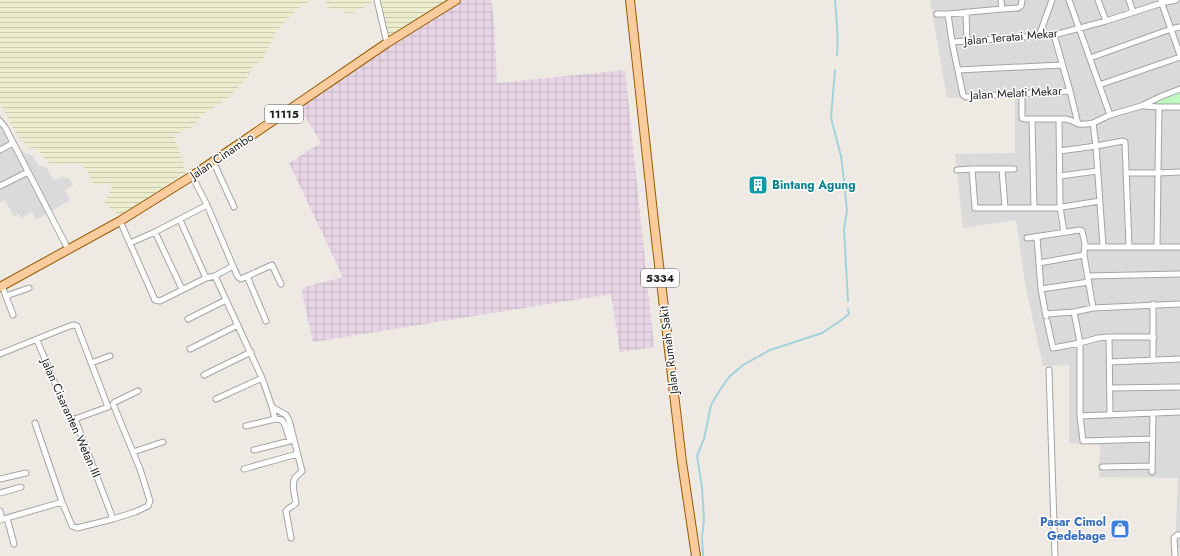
<svg xmlns="http://www.w3.org/2000/svg" width="1180" height="556" viewBox="0 0 1180 556" font-family="Jost,sans-serif">
<style>
.residential{fill:#dbdada}
.industrial{fill:url(#industrial-grid)}
.farmland{fill:url(#farmland-rules)}
.park{fill:#c0f8c2}
.lines{fill:none;stroke-linecap:round;stroke-linejoin:round}
.stream{stroke:#a4d2db;stroke-width:2}
.minor-casing{stroke:#a4a4a4;stroke-width:7}
.primary-casing{stroke:#945b03;stroke-width:10}
.minor{stroke:#fff;stroke-width:5}
.primary{stroke:#facc9d;stroke-width:8}
.labels{text-anchor:middle;stroke-width:3;stroke-linejoin:round;paint-order:stroke}
.shield{fill:#fff;stroke:#616161;stroke-width:1}
.shield-label{font-size:11px;font-weight:bold;fill:#1d1d1d}
.street-label{font-size:12px;fill:#1d1d1d;stroke:#fff}
.culture-label{font-size:12px;font-weight:bold;fill:#0d838f;stroke:#fff;text-anchor:start}
.shop-label{font-size:12px;font-weight:bold;fill:#366cbe;stroke:#fff;text-anchor:end}
</style>
<defs>
<pattern id="industrial-grid" width="8" height="8" patternUnits="userSpaceOnUse"><rect width="8" height="8" fill="#e7d5e5"/><path d="M0 4h8M4 0v8" fill="none" stroke="#c6b6c4"/></pattern>
<pattern id="farmland-rules" width="6" height="5" patternUnits="userSpaceOnUse"><rect width="6" height="5" fill="#ecedcf"/><path d="M0 2.5h6" fill="none" stroke="#cacbb1"/></pattern>
</defs>
<rect width="100%" height="100%" fill="#eeeae3"/>
<path class="residential" d="M930,0H1180V548H1175L1178,478L1099,477L1100,445L1069,443V365L1043,366L1025,283L1016,220L963,228L955,154L1015,153V96L947,98Z
M0,114L21,151L33,156L39,166L46,167L54,180L64,176L65,178H69L73,185L65,190L70,200L36,220L32,212L21,218L19,214L14,217L5,200L0,202Z"/>
<path class="industrial" d="M459,0H491L494,22L497,83L625,70L654,347L620,352L611,294L313,342L301,288L343,277L289,163L321,143L300,108Z"/>
<path class="farmland" d="M0,0H312L297,9L276,32L262,61L254,64L246,79L229,97L215,107L206,112L198,119L194,126L174,135L186,172L120,216L104,202L112,188L108,182L104,185L93,184L88,172L79,163L51,165L38,150L28,147L17,135L0,103Z
M325,0H370L371,4L346,16L343,8L331,11Z
M377,0H449L386,39Z"/>
<path class="park" d="M1180,86V109H1140L1142,101Z"/>
<g class="lines">
<path class="stream" d="M835,0C836,18 839,36 837,55
M835,70L831,118L841,156L844,180L847,211L844,229L848,301
M703,556L702,537L704,520L702,487L697,456L704,439L711,405L720,390L729,377L743,365L770,350L822,333L840,321L849,314L848,309"/>
<defs>
<path id="minor" d="M377,0L387,43
M1001,0L1002,9L948,14L952,42L963,95L966,97L1070,91
M1069,0L1110,115
M1098,0L1106,21
M1129,0L1133,12
M1161,1L1180,55
M1002,9L1018,8L1021,6L1022,0
M966,12L967,41
M937,14H948
M1054,35L1070,91L1078,124
M1039,36L1052,0
M952,42L1054,35L1106,21L1162,3L1176,0
M1090,58L1171,29L1180,27
M958,70L1062,65
M1099,85L1180,57
M1022,93V118L1024,119H1066C1071,120 1074,122 1079,124C1083,125 1088,124 1093,123
M1144,106L1159,107L1158,173L1180,172
M1159,107H1180
M1032,119L1034,208
M1059,119L1060,207L1064,232
M0,121L5,127L68,249
M0,150L13,143
M1060,151L1096,146L1123,141L1125,142L1129,247
M213,161L234,207
M1002,169L1005,208
M1014,169H972L975,208H1056L1100,201
M957,170L972,169
M1126,173H1158L1157,247
M1060,176L1097,171
M0,186L28,172
M180,220L206,278
M120,221L155,300L160,301L206,278L215,276L233,266L207,205L192,176
M155,232L182,289
M1037,237L1041,289L1046,316
M1027,238L1080,230L1082,231L1085,244L1084,255L1093,308
M130,243L155,232L207,205
M1085,247H1180
M1103,247L1096,146L1093,123L1110,115L1141,106L1162,96L1180,89
M1039,263L1084,255
M233,266L238,277L241,279L272,265L281,284
M215,276L262,378L272,407L286,415L289,420L302,471C300,474 297,475 295,478C291,484 295,496 296,503C293,507 288,507 286,511L291,538
M247,276L266,321
M1088,276L1180,274
M2,286L13,315
M1041,289L1089,282
M6,296L29,288
M1074,312L1080,343V416L1083,441L1153,439
M1046,314L1074,312L1093,308L1180,304
M188,319L226,300
M1047,321L1053,348L1080,343L1098,338L1109,337H1154
M1109,337L1110,415
M37,340L69,417L75,419L113,519
M190,349L238,325
M0,354L62,329L73,325L77,326L108,407L75,419
M1153,360V304
M1109,362L1180,359
M91,363L110,356
M1049,370L1055,556
M204,375L251,352
M1110,388L1180,387
M216,399L262,378
M1080,416L1180,412
M35,423L62,502L72,526L77,528L113,519L135,512L148,506L150,501L140,469L113,404L115,402L138,391
M246,426L275,419L272,407
M254,450L290,441L285,425L282,420L275,419
M133,452L163,442
M1102,467L1152,466
M244,469L297,454
M1152,472L1153,413
M0,479L26,473
M0,493L21,487
M0,511L2,519
M7,518L14,544
M0,520L62,502
M1175,556L1174,538L1177,535H1180"/>
<path id="primary" d="M630,0L654,222L682,462L696,556
M0,287L120,221L192,176L387,43L456,0"/>
</defs>
<use href="#minor" class="minor-casing"/>
<use href="#primary" class="primary-casing"/>
<use href="#minor" class="minor"/>
<use href="#primary" class="primary"/>
</g>
<defs>
<symbol id="building-square" viewBox="-11 -11 22 22"><rect x="-9" y="-9" width="18" height="18" rx="4" fill="#0f9aa8" stroke="#fff"/><path d="M-4-6H4V6H1V3H-1V6H-4ZM-2.5-4.3h1.7v1.8h-1.7ZM.8-4.3h1.7v1.8H.8ZM-2.5-1h1.7V.8h-1.7ZM.8-1h1.7V.8H.8Z" fill="#fff"/></symbol>
<symbol id="shop-square" viewBox="-11 -11 22 22"><rect x="-9" y="-9" width="18" height="18" rx="4" fill="#3f7fe0" stroke="#fff"/><path d="M-5-2.5h2.3a2.7 3.5 0 0 1 5.4 0H5L5.5 6h-11ZM-1.5-2.5h3a1.5 2.3 0 0 0-3 0Z" fill="#fff"/></symbol>
</defs>
<g fill-rule="evenodd">
<use href="#building-square" x="747" y="174" width="22" height="22"/>
<use href="#shop-square" x="1109" y="518" width="22" height="22"/>
</g>
<g class="labels">
<g class="shield">
<rect x="265" y="105" width="38" height="18" rx="3"/>
<rect x="641" y="269" width="38" height="18" rx="3"/>
</g>
<g class="shield-label">
<text x="284" y="118">11115</text>
<text x="660" y="282">5334</text>
</g>
<g class="street-label">
<text transform="translate(1011 37) rotate(-5)" y="4">Jalan Teratai Mekar</text>
<text transform="translate(1016 93) rotate(-3)" y="4">Jalan Melati Mekar</text>
<text transform="translate(222 156) rotate(-34)" y="4">Jalan Cinambo</text>
<text transform="translate(669 350) rotate(-97)" y="4">Jalan Rumah Sakit</text>
<text transform="translate(71 418) rotate(66)" y="4">Jalan Cisaranten Wetan III</text>
</g>
<g class="culture-label">
<text x="772" y="189">Bintang Agung</text>
</g>
<g class="shop-label">
<text x="1106" y="526">Pasar Cimol<tspan x="1106" dy="14">Gedebage</tspan></text>
</g>
</g>
</svg>
